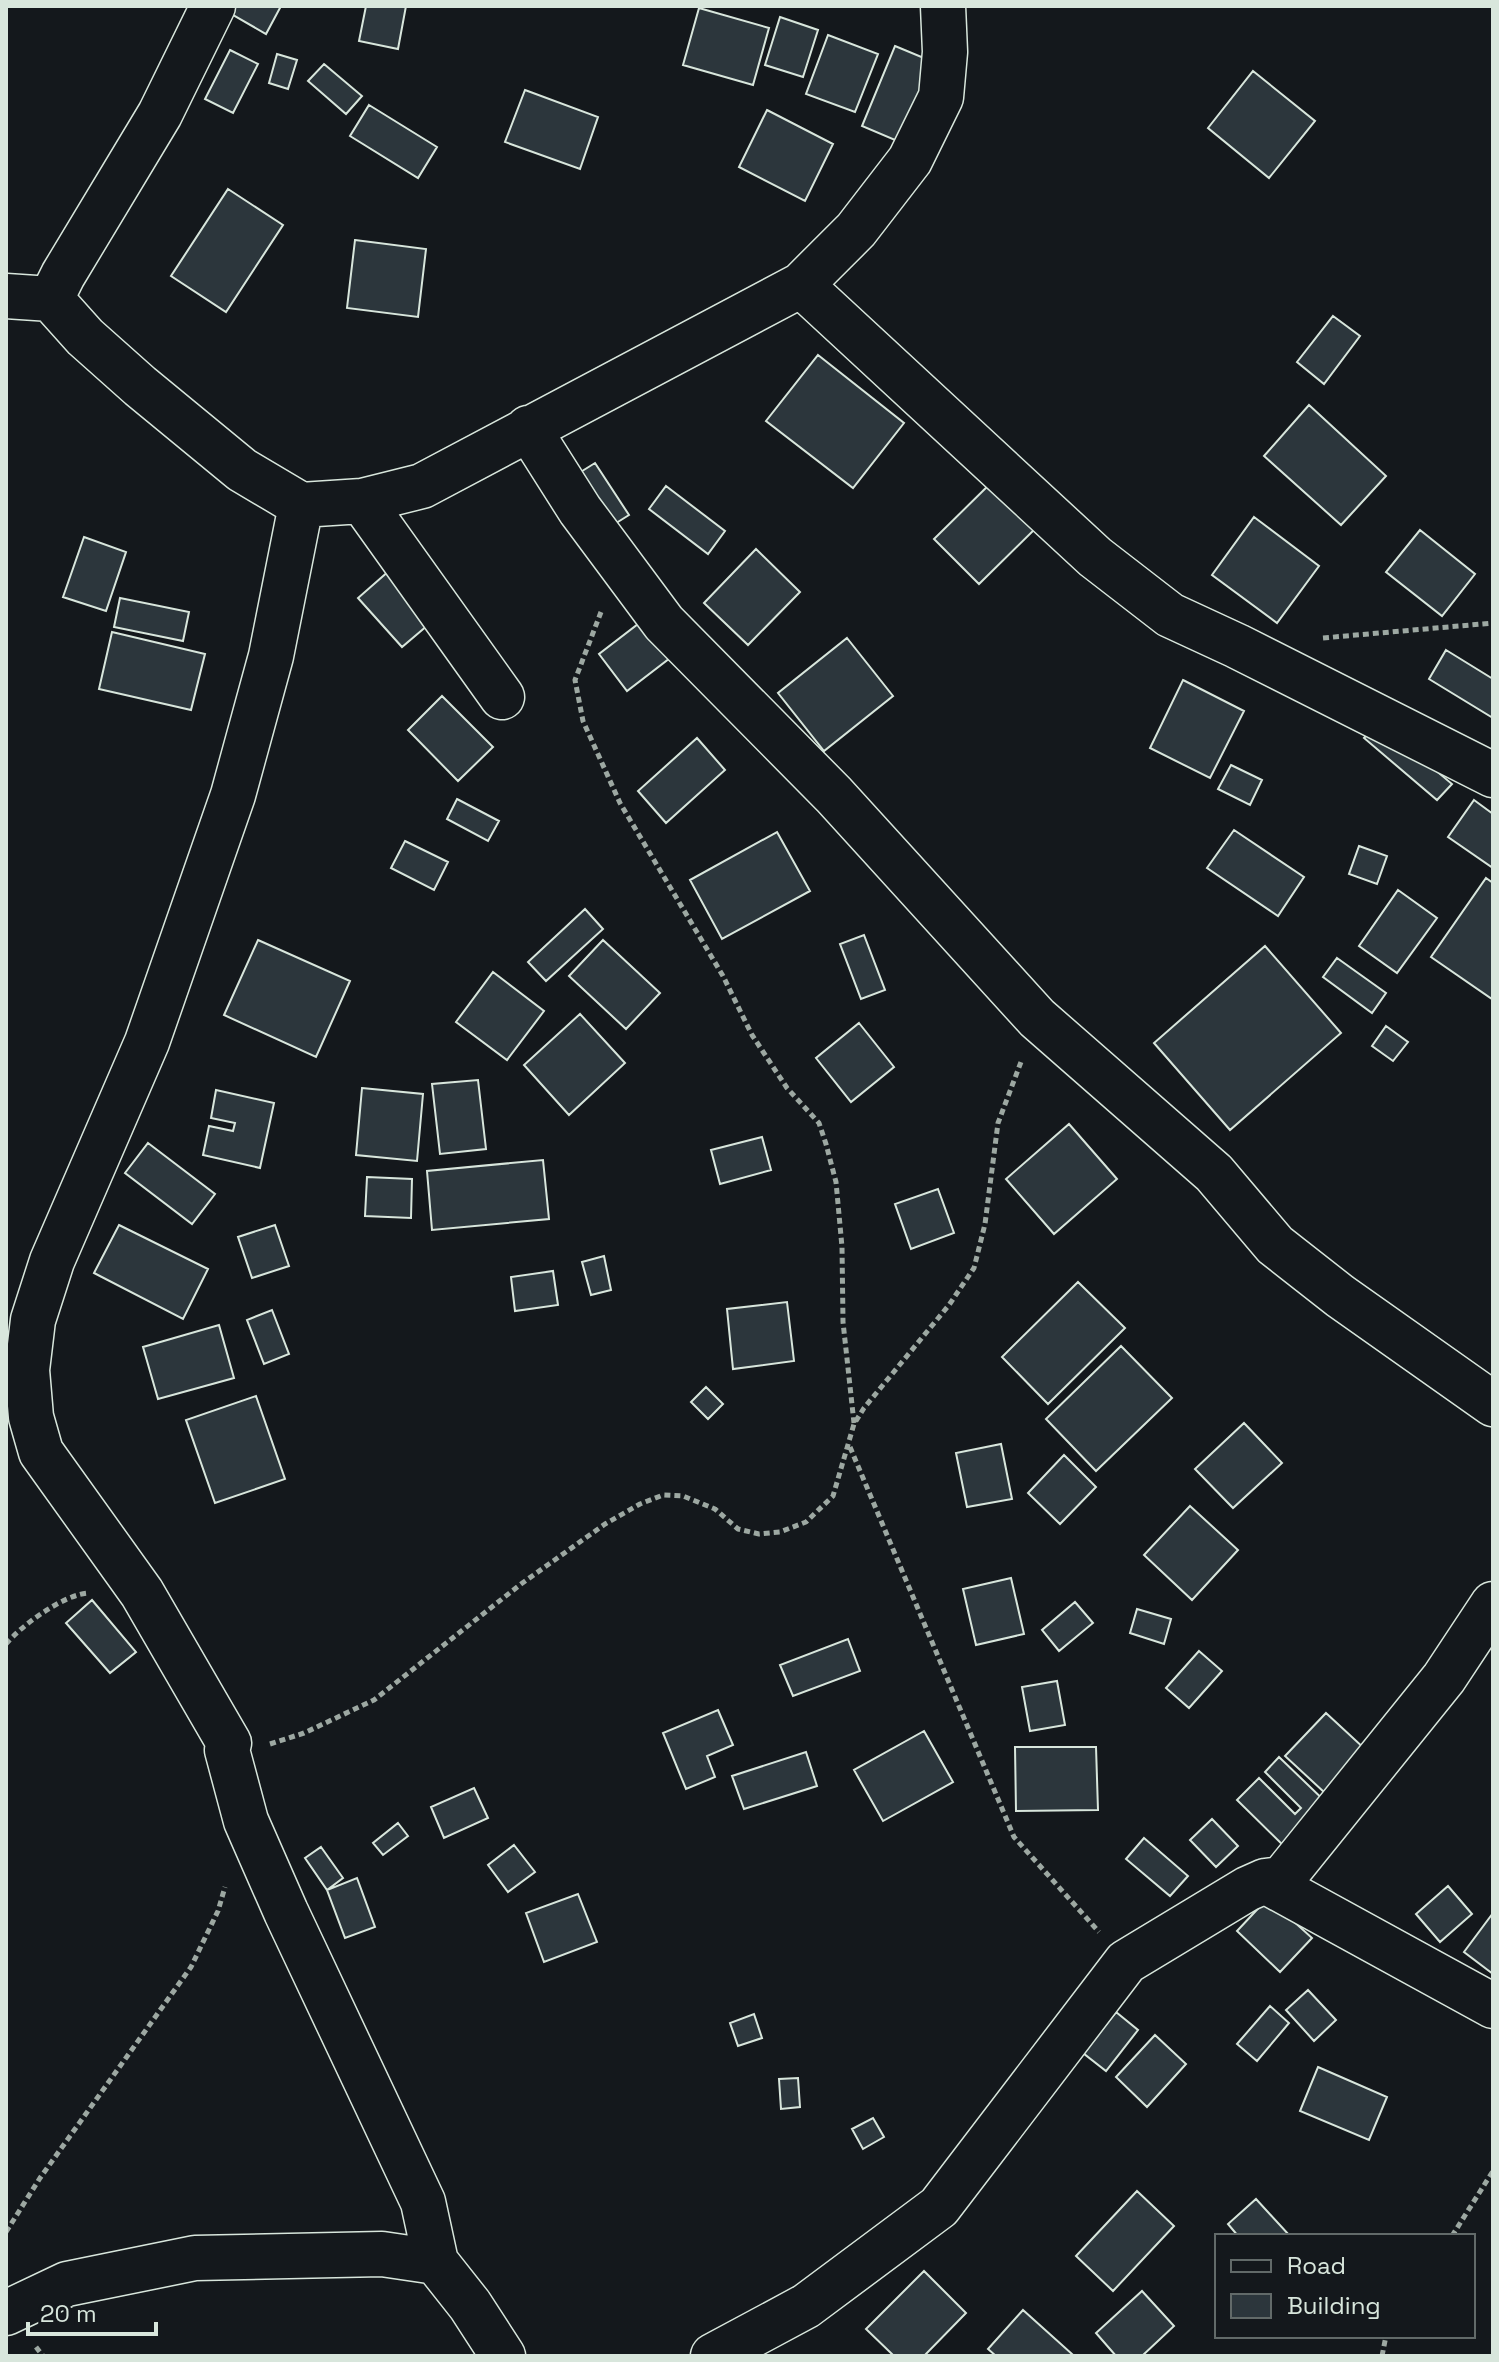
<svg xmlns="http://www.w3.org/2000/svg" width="1499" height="2362" viewBox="0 0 1499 2362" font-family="'Space Grotesk',sans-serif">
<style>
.building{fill:#2c363c;stroke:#d8e6dc;stroke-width:2}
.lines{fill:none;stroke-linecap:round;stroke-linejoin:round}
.minor-casing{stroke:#d8e6dc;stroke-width:47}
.path{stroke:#9da8a2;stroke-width:5;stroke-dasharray:6 4;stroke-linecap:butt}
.minor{stroke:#14181c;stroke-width:44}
</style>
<rect width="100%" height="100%" fill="#14181c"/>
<path class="building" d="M223,6H281L266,34L221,8Z
M366,6H406L398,49L359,41Z
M699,8L769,28L753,85L683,65Z
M780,17L818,30L803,77L765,65Z
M828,35L878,54L855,112L806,94Z
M895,46L936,63L902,143L862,126Z
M230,50L258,64L233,113L205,99Z
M277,54L297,60L288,89L269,83Z
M324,64L362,96L346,114L308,81Z
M1253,71L1315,121L1269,178L1208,128Z
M525,90L598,117L580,169L505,142Z
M369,105L437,147L418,178L350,136Z
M767,110L833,144L805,201L739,167Z
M228,189L283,225L226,312L171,276Z
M355,240L426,249L418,317L347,308Z
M1333,316L1360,336L1324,384L1297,362Z
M818,355L904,423L853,488L766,421Z
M1309,405L1386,476L1341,525L1264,456Z
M595,463L629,515L605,530L571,478Z
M995,479L1040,524L979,584L934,539Z
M666,486L725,531L708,554L649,509Z
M1254,517L1319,566L1277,623L1212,575Z
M1420,530L1475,574L1442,616L1386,572Z
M84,537L126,552L106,611L63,597Z
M756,549L800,592L748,645L704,603Z
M398,563L441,614L402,647L358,598Z
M120,598L189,612L183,641L114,627Z
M642,621L670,658L627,691L599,654Z
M112,632L205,654L191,710L99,689Z
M847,638L893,696L824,751L778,693Z
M1446,650L1493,679V718L1429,679Z
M1183,680L1244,711L1210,778L1150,748Z
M442,696L493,747L458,781L408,730Z
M1378,722L1452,784L1437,800L1364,738Z
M697,738L725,770L666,823L638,791Z
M1231,765L1262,780L1250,805L1218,789Z
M457,799L499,821L488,841L447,819Z
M1474,800L1493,814V868L1448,837Z
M1234,830L1304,877L1278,916L1207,868Z
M777,832L810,891L722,939L690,880Z
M405,841L448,862L434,890L391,868Z
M1359,846L1387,856L1377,884L1349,874Z
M1486,878L1493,883L1492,999L1431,957Z
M1398,890L1437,918L1397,973L1359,946Z
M585,909L603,929L546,981L528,962Z
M864,935L885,990L861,999L840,944Z
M258,940L350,981L316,1057L224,1015Z
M603,940L660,993L626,1029L569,976Z
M1265,946L1341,1033L1230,1130L1154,1043Z
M1337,958L1386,993L1372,1013L1323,977Z
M493,972L544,1011L507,1060L456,1022Z
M580,1014L625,1063L569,1115L524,1065Z
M859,1023L894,1067L851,1102L816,1058Z
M1386,1026L1408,1042L1393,1061L1372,1046Z
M478,1080L486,1149L440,1154L432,1084Z
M362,1088L423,1094L417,1161L356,1155Z
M216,1090L274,1103L260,1168L203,1155L209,1126L233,1131L235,1123L211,1118Z
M1069,1124L1117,1179L1054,1234L1006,1179Z
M762,1137L771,1170L720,1184L711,1150Z
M148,1143L215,1194L192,1224L125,1173Z
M543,1160L549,1219L432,1230L427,1171Z
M367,1177L412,1179L411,1218L365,1216Z
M938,1189L954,1233L911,1249L895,1204Z
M119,1225L208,1269L183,1319L94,1273Z
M275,1225L289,1266L252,1278L238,1237Z
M604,1256L611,1290L591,1295L582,1262Z
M553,1271L558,1305L515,1311L511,1277Z
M1078,1282L1125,1328L1048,1404L1002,1357Z
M787,1302L794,1361L733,1369L727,1309Z
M272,1310L289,1354L264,1364L247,1320Z
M219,1325L234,1378L158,1399L143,1347Z
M1121,1346L1172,1398L1096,1471L1046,1419Z
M706,1387L723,1404L708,1419L691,1402Z
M256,1396L285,1479L215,1503L186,1420Z
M1244,1423L1282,1463L1233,1508L1195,1469Z
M1001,1444L1012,1499L967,1507L956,1453Z
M1064,1455L1096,1487L1060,1524L1028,1493Z
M1190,1506L1238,1550L1192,1600L1144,1555Z
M1011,1578L1024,1634L976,1645L963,1589Z
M92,1600L136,1652L110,1673L66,1623Z
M1075,1602L1093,1623L1059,1651L1042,1630Z
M1137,1609L1171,1619L1164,1644L1130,1633Z
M848,1639L860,1671L793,1696L780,1665Z
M1199,1651L1222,1671L1189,1708L1166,1688Z
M1057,1681L1065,1725L1030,1731L1022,1687Z
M718,1710L733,1745L707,1756L715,1777L686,1789L663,1733Z
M1326,1713L1379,1762L1338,1805L1285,1756Z
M924,1731L953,1782L883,1821L854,1770Z
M1015,1747H1096L1098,1810L1016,1811Z
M806,1752L817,1786L744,1809L732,1776Z
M1279,1757L1333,1809L1290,1852L1237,1800L1259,1778L1295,1814L1301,1808L1265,1772Z
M474,1788L488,1818L444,1838L431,1807Z
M1212,1819L1238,1846L1216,1867L1190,1840Z
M398,1823L408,1836L383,1855L373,1843Z
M1144,1838L1188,1876L1170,1896L1126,1859Z
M514,1845L535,1872L508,1892L488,1865Z
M321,1847L343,1878L327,1890L305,1858Z
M357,1878L375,1927L345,1938L327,1890Z
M1448,1886L1472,1914L1440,1942L1416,1914Z
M578,1894L597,1942L544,1962L526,1913Z
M1268,1898L1312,1938L1280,1972L1237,1931Z
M1493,1913V1974L1464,1952Z
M1308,1990L1336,2020L1314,2041L1286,2010Z
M1270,2006L1289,2023L1257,2061L1237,2044Z
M1116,2012L1138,2030L1106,2071L1083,2053Z
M754,2014L762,2038L738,2046L730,2023Z
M1155,2035L1186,2064L1147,2107L1116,2077Z
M1318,2067L1387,2097L1369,2140L1300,2111Z
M798,2078L800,2107L781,2109L779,2079Z
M873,2118L884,2137L863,2149L852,2129Z
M1137,2191L1174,2226L1113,2291L1076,2256Z
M1256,2199L1290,2236H1238L1228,2224Z
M924,2271L966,2313L924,2356H894L866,2329Z
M1142,2291L1174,2326L1142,2356H1116L1096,2333Z
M1023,2310L1072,2354L1070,2356H996L988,2349Z"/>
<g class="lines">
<defs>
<path id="minor" d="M801,285L1095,557L1170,615L1237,646L1493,775
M6,296L51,299L85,337L140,386L242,470L301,505L362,501L422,486L801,285L856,230L910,160L941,97L945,52L943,6
M51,299L63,275L160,114L213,6
M528,428L580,510L664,623L834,795L1037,1018L1214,1173L1275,1245L1340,1296L1493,1404
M362,501L502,697
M301,505L271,656L233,795L147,1042L52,1261L33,1320L27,1370L31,1417L41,1452L142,1593L229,1743L227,1750L246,1821L286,1912L423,2202L436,2262L470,2305L503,2356
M1265,1881L1493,2006
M6,2313L67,2284L195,2258L382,2254L436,2262
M713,2356L806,2306L939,2207L1126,1962L1247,1889L1265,1881L1282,1879L1444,1678L1493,1604"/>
</defs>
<use href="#minor" class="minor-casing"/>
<path class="path" d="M601,612L575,680L583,721L620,803L723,976L752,1035L787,1088L819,1123L826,1144L836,1182L842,1247L843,1322L854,1423
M1323,638L1493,623
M850,1447L1014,1837L1099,1932
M6,1644C22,1625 64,1594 89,1593
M270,1744L304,1733L374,1700L521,1584L605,1524L640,1504L663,1495L683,1496L715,1509L738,1529L759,1534L780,1532L806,1522L833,1496L854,1424L864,1408L949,1305L974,1268L985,1224L998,1123L1021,1062
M6,2232L40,2178L191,1967L218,1911L225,1887
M1452,2236L1493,2171
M36,2347L43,2356
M1382,2356L1386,2336"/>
<use href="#minor" class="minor"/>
</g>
<rect width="1499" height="2362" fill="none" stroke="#d8e6dc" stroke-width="16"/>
<rect x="1215" y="2234" width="260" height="104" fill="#14181c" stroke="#626a69" stroke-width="2"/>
<rect x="1231" y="2260" width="40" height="12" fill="#14181c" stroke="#626a69" stroke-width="2"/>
<text x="1287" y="2274" font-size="24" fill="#d8e6dc">Road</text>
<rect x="1231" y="2294" width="40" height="24" fill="#2c363c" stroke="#626a69" stroke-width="2"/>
<text x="1287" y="2314" font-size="24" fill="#d8e6dc">Building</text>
<path d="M28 2322v12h128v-12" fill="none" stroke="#d8e6dc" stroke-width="4"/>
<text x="40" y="2322" font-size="24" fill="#d8e6dc" stroke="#14181c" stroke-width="6" paint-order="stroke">20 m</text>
</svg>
